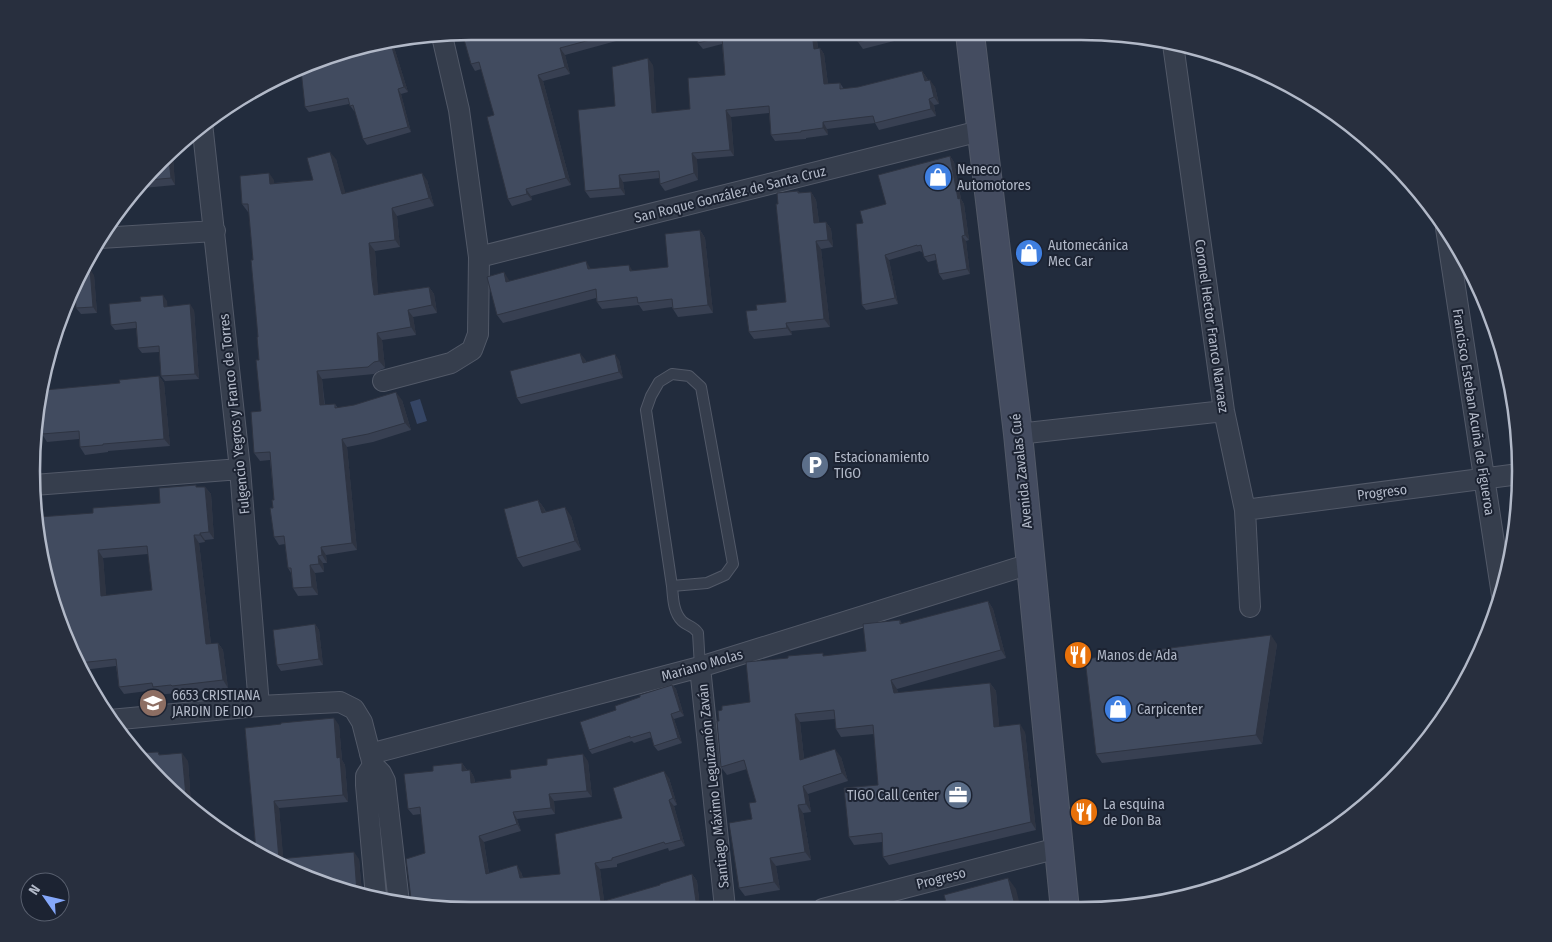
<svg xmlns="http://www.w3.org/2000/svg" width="1552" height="942" viewBox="0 0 1552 942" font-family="'Fira Sans Condensed',sans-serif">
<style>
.water{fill:#354564}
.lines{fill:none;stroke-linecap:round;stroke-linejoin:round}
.service-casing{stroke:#525968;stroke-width:12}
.minor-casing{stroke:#525968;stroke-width:22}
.secondary-casing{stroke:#525968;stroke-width:30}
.service{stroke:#363e4d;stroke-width:10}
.minor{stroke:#363e4d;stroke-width:20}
.secondary{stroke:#444c60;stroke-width:28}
.wall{fill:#384052;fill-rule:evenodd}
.shaded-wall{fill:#2e3442}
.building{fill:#414b5f;stroke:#2e3442;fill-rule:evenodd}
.labels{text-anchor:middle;stroke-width:4;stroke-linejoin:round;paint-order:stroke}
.poi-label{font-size:14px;fill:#b2b9c8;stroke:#1c2332;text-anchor:start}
.street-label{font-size:14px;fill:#b2b9c8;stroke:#1c2332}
.rim{fill:none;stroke:#b2b9c8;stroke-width:2.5}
</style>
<rect width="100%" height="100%" fill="#222c3d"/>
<path class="water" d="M420,399L427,421L417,424L410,402Z"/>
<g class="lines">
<defs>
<path id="service" d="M672,586L707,583L725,575L733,564L701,387L689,376L672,374L659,382L651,396L646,410L672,586C673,597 673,612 682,621C687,626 694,626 698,633L700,667"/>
<path id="minor" d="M1173,44L1224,411L1245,510L1250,607
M202,123L240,469L259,706
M1446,228L1502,595
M100,238L215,231
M479,257L980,131
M383,381L451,363L472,350L478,334L479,257L459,110L442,36
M1018,434L1224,411
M34,485L240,469
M1245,510L1519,474
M700,667L725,908
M110,720L259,706L340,702L354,709L362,722L373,765L381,773L385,781L399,903
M370,754L700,667L1030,564
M373,765L366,776V785L376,897
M823,909L1058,848"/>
<path id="secondary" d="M970,34L1018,434L1065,910"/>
</defs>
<use href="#service" class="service-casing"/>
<use href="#minor" class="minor-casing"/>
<use href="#secondary" class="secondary-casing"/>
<use href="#service" class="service"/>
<use href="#minor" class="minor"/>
<use href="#secondary" class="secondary"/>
</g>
<path class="wall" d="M479,31L649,32L565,55L570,74L543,81L571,185L531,196L532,200L512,206L508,199L494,115L481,69L475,71L471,64Z
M660,32H683L664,37Z
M695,32L816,33L818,48H820L824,54L828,84L840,83L844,89L858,87L922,71L927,78L928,81L935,87L939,104L934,105L936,116L879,130L875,123L827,129L828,135L806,138V139L775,141L771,135L769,113L731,117L734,156L697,159L698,180L665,191L660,184V178L623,182L625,195L590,198L585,191L615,106L653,65L656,113L690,109L725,75L722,44L703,49L698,43Z
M856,33L910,34L901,36L902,39L863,49L858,42Z
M393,44L408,92L401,94L411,132L367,145L363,139L355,111H354L349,104L309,112L305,107Z
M172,156L173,157L175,185L143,188L142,187Z
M950,156L954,162L961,199L964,204L969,240L966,241L970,274L943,280L939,274L936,260L928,262L924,257L923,251L921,252L920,251L889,260L898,304L866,310L862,305L863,223L886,204Z
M336,159L345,193L427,180L434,206L397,216L400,247L375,251L378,294L429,287L434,294L437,313L413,317L416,335L382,340L385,368L380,370L374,374L322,379L325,405L335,404L338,408L402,400L411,430L373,442L347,447L357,550L326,555L327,563H323L324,572L315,573L318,595L298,596L293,588L291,573L288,568L285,544L279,545L274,537L273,508L274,500L270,460L260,461L254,453L261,411L258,337L253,260L249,212H248L242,204L274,180V183L313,180Z
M798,191L800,193L811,192L816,200L819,222H826L831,229L833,247L821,249L830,327L791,331L792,335L754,339L749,332L786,302L778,204Z
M700,230L705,238L713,313L678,317L673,309L672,307L643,311L639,305L602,309L597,302L596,298L503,323L497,315L509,280V281L591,269L633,271L668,267Z
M94,275L97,313L81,314L76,308Z
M167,301V306L194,310L199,379L165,381L161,376L159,352L142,353L138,348L136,328L115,330L111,325Z
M585,359L586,362L619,360L623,378L521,404L517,398Z
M159,376L164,383L170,446L108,451V452L85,455L80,447L79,439L47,442L42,434L41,426H39L45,390L120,383Z
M198,487H205L211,494L214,539L205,540V542L199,543L211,644L218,643L223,650L228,688L177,694L176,693L158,695L155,690L124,694L119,687L116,666L83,670L54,612L93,513L160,503ZM148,554L152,590L106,596L103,558Z
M538,500L544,508L546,512L571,516L581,550L523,567L517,558Z
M988,601L993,609L1006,658L897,689L898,693L990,683L996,691L999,727L1025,732L1036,830L889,865L883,857L882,842L854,845L849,837L878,785L874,734L841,737L836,729L835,719L800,722L804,758L841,757L848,781L808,794L811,812L803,813L811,860L776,866L780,890L745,896L739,888L752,819L756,802L747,769L727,775L721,767L719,721L722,710L750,702L825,656L866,651L900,620L902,624Z
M315,624L319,630L323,665L281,671L277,665Z
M1277,644L1262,744L1102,763L1096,754Z
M672,685L676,689L684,716L674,719L682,743L658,751L654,746L652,737L634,743L632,741L592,754L589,750L616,710Z
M339,725L342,760L345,765L348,802L279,808L283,858L359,859L362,893L256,850L245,728Z
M158,752L160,755L188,761L191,804H189L141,753Z
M588,761L592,797L554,801L555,814L517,819L521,831L484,842L489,873L521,872L523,878L560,874L622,818L669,778L677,805L674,806L685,846L669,851L668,848L617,864V867L600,869L604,901L660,885L692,874L697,881L700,908L414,907L425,853L421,814L413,815L408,809L433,771L462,763L467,770H470L474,777L475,782L511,778Z"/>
<path class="shaded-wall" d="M812,33H816L819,56L814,49Z
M391,44H393L408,92L404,87Z
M560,48L565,55L570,74L565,67Z
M820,48L824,54L829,91L824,84Z
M648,58L653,65L657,120L652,113Z
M922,71L927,78L929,88L925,81Z
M538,75L543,81L571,185L566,178Z
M930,80L935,87L939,104L934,97Z
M398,89L401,94L411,132L408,127Z
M929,99L934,105L936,116L931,109Z
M726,110L731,117L734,156L730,150Z
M823,122L827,129L828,135L823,128Z
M330,152L336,159L348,202L342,194Z
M692,153L697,159L698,180L694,173Z
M172,156L173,157L175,185L171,178L169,159Z
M950,156L954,162L961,199L964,204L969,240L965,235Z
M269,173L274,180L275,191L270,184Z
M422,173L427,180L434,206L429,198Z
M619,175L623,182L625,195L620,188Z
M526,189L531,196L532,200L527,194Z
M811,192L816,200L820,230L814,223Z
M392,208L397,216L400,247L395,240Z
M826,222L831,229L833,247L828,240Z
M700,230L705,238L713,313L708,305Z
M962,236L966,241L970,274L967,269Z
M816,241L821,249L830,327L824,319Z
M369,243L375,251L379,303L374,295Z
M885,255L889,260L898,304L895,298Z
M586,261L591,269H588Z
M629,265L634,273L630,271Z
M90,269L94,275L97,313L93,307Z
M504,272L509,280L512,290L506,282Z
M429,287L434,294L437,313L432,305Z
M163,295L167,301L168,312L164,307Z
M190,304L194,310L199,379L195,374Z
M408,310L413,317L416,335L411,327Z
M786,323L791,331L792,335L787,328Z
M377,333L382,340L385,368L379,361Z
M580,353L585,359L587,369L583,363Z
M615,354L619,360L623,378L619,372Z
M317,371L322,379L325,413L320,405Z
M159,376L164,383L170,446L164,439Z
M396,392L402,400L411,430L405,423Z
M342,439L347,447L357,550L352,543Z
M205,487L211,494L214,539L209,532Z
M538,500L544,508L548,522L542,513Z
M565,507L571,516L581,550L575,541Z
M200,533L205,540V542L200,535Z
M194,535L199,543L212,652L206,644Z
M321,547L326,555L327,563L322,555Z
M98,550L103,558L107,604L101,596Z
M318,556L323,563L324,572L319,564Z
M310,565L315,573L318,595L312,587Z
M988,601L993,609L1006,658L1001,650Z
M315,624L319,630L323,665L319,659Z
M1271,635L1277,644L1262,744L1256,735Z
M218,643L223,650L228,688L223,680Z
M891,680L897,689L899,701L894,693Z
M990,683L996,691L1000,735L994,727Z
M672,685L676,689L684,716L680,711Z
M671,714L674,719L682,743L678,738Z
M795,714L800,722L805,768L800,760Z
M334,718L339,725L342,760L345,765L348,802L343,795L337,758Z
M1020,724L1025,732L1036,830L1031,822Z
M835,749L841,757L848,781L842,773Z
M182,753L188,761L191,804L186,796Z
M583,754L588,761L592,797L587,791Z
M462,763L466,769L467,777L462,771Z
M470,770L474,777L476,789L471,783Z
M664,771L669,778L677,805L673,798Z
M803,786L808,794L811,812L806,804Z
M549,794L554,801L555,814L551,808Z
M669,800L674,806L685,846L681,840Z
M274,801L279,808L284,866L279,859Z
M798,805L803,813L811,860L805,852Z
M513,812L517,819L521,831L517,824Z
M479,836L484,842L490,881L486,874Z
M354,852L359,859L362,893L357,892Z
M770,858L776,866L780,890L774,882Z
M595,863L600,869L605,908L601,902Z
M517,865L521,872L525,885L520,878Z
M692,874L697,881L700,908H697Z
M1008,878L1016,889L1021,909H1016Z"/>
<path class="building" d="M479,31L620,32L560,48L565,67L538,75L566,178L526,189L527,194L508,199L487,117L494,115L479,62L471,64L463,36Z
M695,32L812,33L814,49L820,48L824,84L840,83V89L858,87L922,71L925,81L930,80L934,97L929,99L931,109L875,123L873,116L823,122V128L801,131V132L771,135L769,106L726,110L730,150L692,153L694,173L660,184L659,171L619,175L620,188L585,191L578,110L615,106L612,67L648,58L652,113L690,109L688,78L725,75L722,37L698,43Z
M856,33L893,34L858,42Z
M391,44L404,87L398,89L408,127L363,139L353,105L350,106L348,98L305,107L301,70L330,54Z
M330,152L342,194L422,173L429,198L392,208L395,240L369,243L372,280L374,295L429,287L432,305L408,310L411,327L377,333L379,361L374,362L368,367L317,371L320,405L335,404V408L354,405L396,392L405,423L368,434L342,439L352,543L321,547L322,555L318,556L319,564L310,565L312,587L293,588L291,568H288L284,536L274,537L270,508H273L272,500H274L270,452L254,453L251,412L261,411L256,360H259L257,337H258L251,260H253L248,204H242L240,176L269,173L270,184L313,180L307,158Z
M950,156L958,199L960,198L965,235L962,236L967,269L939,274L935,254L924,257L921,245L917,246V245L885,255L895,298L862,305L856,224L863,223L860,211L886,204L878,175Z
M169,159L171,178L149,180Z
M798,191V193L811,192L814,223L826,222L828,240L816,241L824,319L786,323L787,328L749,332L746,311L757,310L756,305L786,302L776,204H778L777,193Z
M700,230L708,305L673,309L672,299L638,303L637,297L597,302L596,289L497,315L487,277L504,272L506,282L586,261L588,269L629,265L630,271L668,267L665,234Z
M90,269L93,307L76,308L75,289L84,270Z
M163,295L164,307L190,304L195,374L161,376L159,346L138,348L136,322L111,325L109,304L141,301L140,297Z
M580,353L583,363L615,354L619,372L517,398L510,371Z
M159,376L164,439L103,444V445L80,447L79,431L42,434L41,418H40L45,390L120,383L119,380Z
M196,485V487H205L209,532L200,533V535H194L206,644L218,643L223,680L172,686L171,685L153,687L152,683L119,687L116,659L79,663L54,612L39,517L93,513V508L160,503L159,488ZM147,546L152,590L101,596L98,550Z
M538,500L542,513L565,507L575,541L517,558L504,509Z
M988,601L1001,650L891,680L894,693L990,683L994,727L1020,724L1031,822L883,857L882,833L849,837L844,788L878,785L873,725L836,729L834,710L795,714L800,760L835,749L842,773L803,786L806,804L798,805L805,852L770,858L774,882L739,888L729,823L752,819L749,803L756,802L744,760L721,767L717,721H719L718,711L722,710V706L750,702L746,662L788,658V656L823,653V656L866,651L863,624L900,620V624Z
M315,624L319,659L277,665L273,630Z
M1271,635L1256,735L1096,754L1085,659Z
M672,685L680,711L671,714L678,738L654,746L650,732L630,738V736L589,750L580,722L616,710L615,706L640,697V695Z
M334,718L337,758L340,757L343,795L274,801L279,859L354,852L357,892L303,877L256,850L245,728L281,724V723Z
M158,752L159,755L182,753L186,796L182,797L141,753Z
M583,754L587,791L549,794L551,808L513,812L517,824L479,836L486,874L517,865L520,878L560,874L555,834L622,818L613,788L664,771L673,798L669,800L681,840L665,844L664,842L612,858V860L595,863L601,902L660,885V884L692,874L697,908L412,906L406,859L425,853L420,807L408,809L404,774L433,771V766L462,763V771L470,770L471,783L511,778L510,770L547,765V759Z
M1008,878L1016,909H948L944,895Z"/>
<defs>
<symbol id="shop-disc" viewBox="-11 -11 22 22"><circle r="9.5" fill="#3f7fe0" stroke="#1c2332"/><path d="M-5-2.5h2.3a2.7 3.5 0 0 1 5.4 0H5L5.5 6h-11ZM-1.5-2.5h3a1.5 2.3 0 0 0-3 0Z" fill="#fff"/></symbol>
<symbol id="parking-disc" viewBox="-11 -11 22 22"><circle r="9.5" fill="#5c6f8a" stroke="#1c2332"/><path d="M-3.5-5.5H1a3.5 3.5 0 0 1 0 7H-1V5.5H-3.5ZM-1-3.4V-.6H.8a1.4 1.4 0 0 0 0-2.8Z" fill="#fff"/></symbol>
<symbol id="restaurant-disc" viewBox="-11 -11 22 22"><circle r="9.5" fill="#e8710a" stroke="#1c2332"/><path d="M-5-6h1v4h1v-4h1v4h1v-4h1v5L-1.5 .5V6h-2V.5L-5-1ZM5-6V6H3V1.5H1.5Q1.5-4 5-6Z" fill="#fff"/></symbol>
<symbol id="school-disc" viewBox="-11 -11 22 22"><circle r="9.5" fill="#8d6e63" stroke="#1c2332"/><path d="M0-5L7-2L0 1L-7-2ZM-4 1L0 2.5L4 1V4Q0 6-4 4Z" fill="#fff"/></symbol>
<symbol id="office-disc" viewBox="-11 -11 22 22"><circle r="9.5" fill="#5c6f8a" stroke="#1c2332"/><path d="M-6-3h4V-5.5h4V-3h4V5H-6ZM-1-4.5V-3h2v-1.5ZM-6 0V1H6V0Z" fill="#fff"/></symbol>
</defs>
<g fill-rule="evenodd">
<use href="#shop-disc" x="922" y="161" width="32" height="32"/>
<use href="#shop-disc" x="1013" y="237" width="32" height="32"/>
<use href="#parking-disc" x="799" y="449" width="32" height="32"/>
<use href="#restaurant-disc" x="1062" y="639" width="32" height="32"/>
<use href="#school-disc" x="137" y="687" width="32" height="32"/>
<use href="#shop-disc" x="1102" y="693" width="32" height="32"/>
<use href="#office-disc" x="942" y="779" width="32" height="32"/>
<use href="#restaurant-disc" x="1068" y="796" width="32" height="32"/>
</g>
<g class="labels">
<g class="poi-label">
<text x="957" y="174">Neneco<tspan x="957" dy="16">Automotores</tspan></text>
<text x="1048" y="250">Automecánica<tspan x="1048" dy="16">Mec Car</tspan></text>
<text x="834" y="462">Estacionamiento<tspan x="834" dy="16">TIGO</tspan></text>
<text x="1097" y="660">Manos de Ada</text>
<text x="172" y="700">6653 CRISTIANA<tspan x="172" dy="16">JARDIN DE DIO</tspan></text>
<text x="1137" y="714">Carpicenter</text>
<text x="939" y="800" text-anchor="end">TIGO Call Center</text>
<text x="1103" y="809">La esquina<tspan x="1103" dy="16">de Don Ba</tspan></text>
</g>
<g class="street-label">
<text transform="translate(730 194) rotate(-14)" y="5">San Roque González de Santa Cruz</text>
<text transform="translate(1212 326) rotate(82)" y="5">Coronel Hector Franco Narvaez</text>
<text transform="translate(1474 412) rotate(81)" y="5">Francisco Esteban Acuña de Figueroa</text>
<text transform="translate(234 414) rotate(-96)" y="5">Fulgencio Yegros y Franco de Torres</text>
<text transform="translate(1021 471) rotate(-96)" y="5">Avenida Zavalas Cué</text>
<text transform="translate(1382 492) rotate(-7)" y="5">Progreso</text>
<text transform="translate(702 665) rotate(-16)" y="5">Mariano Molas</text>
<text transform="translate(713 786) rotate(-96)" y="5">Santiago Máximo Leguizamón Zaván</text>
<text transform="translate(941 878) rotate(-14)" y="5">Progreso</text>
</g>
</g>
<path d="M0 0H1552V942H0ZM471 40H1081A431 431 0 0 1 1512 471V471A431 431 0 0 1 1081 902H471A431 431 0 0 1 40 471V471A431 431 0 0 1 471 40Z" fill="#282f3e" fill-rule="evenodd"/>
<path class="rim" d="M471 40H1081A431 431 0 0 1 1512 471V471A431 431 0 0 1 1081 902H471A431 431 0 0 1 40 471V471A431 431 0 0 1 471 40Z"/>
<g transform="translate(45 897) rotate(304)"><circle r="24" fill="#1c2332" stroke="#585f6e"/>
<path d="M0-4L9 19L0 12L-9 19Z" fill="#85a8fb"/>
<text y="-8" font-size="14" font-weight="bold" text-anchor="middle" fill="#b2b9c8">N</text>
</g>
</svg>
